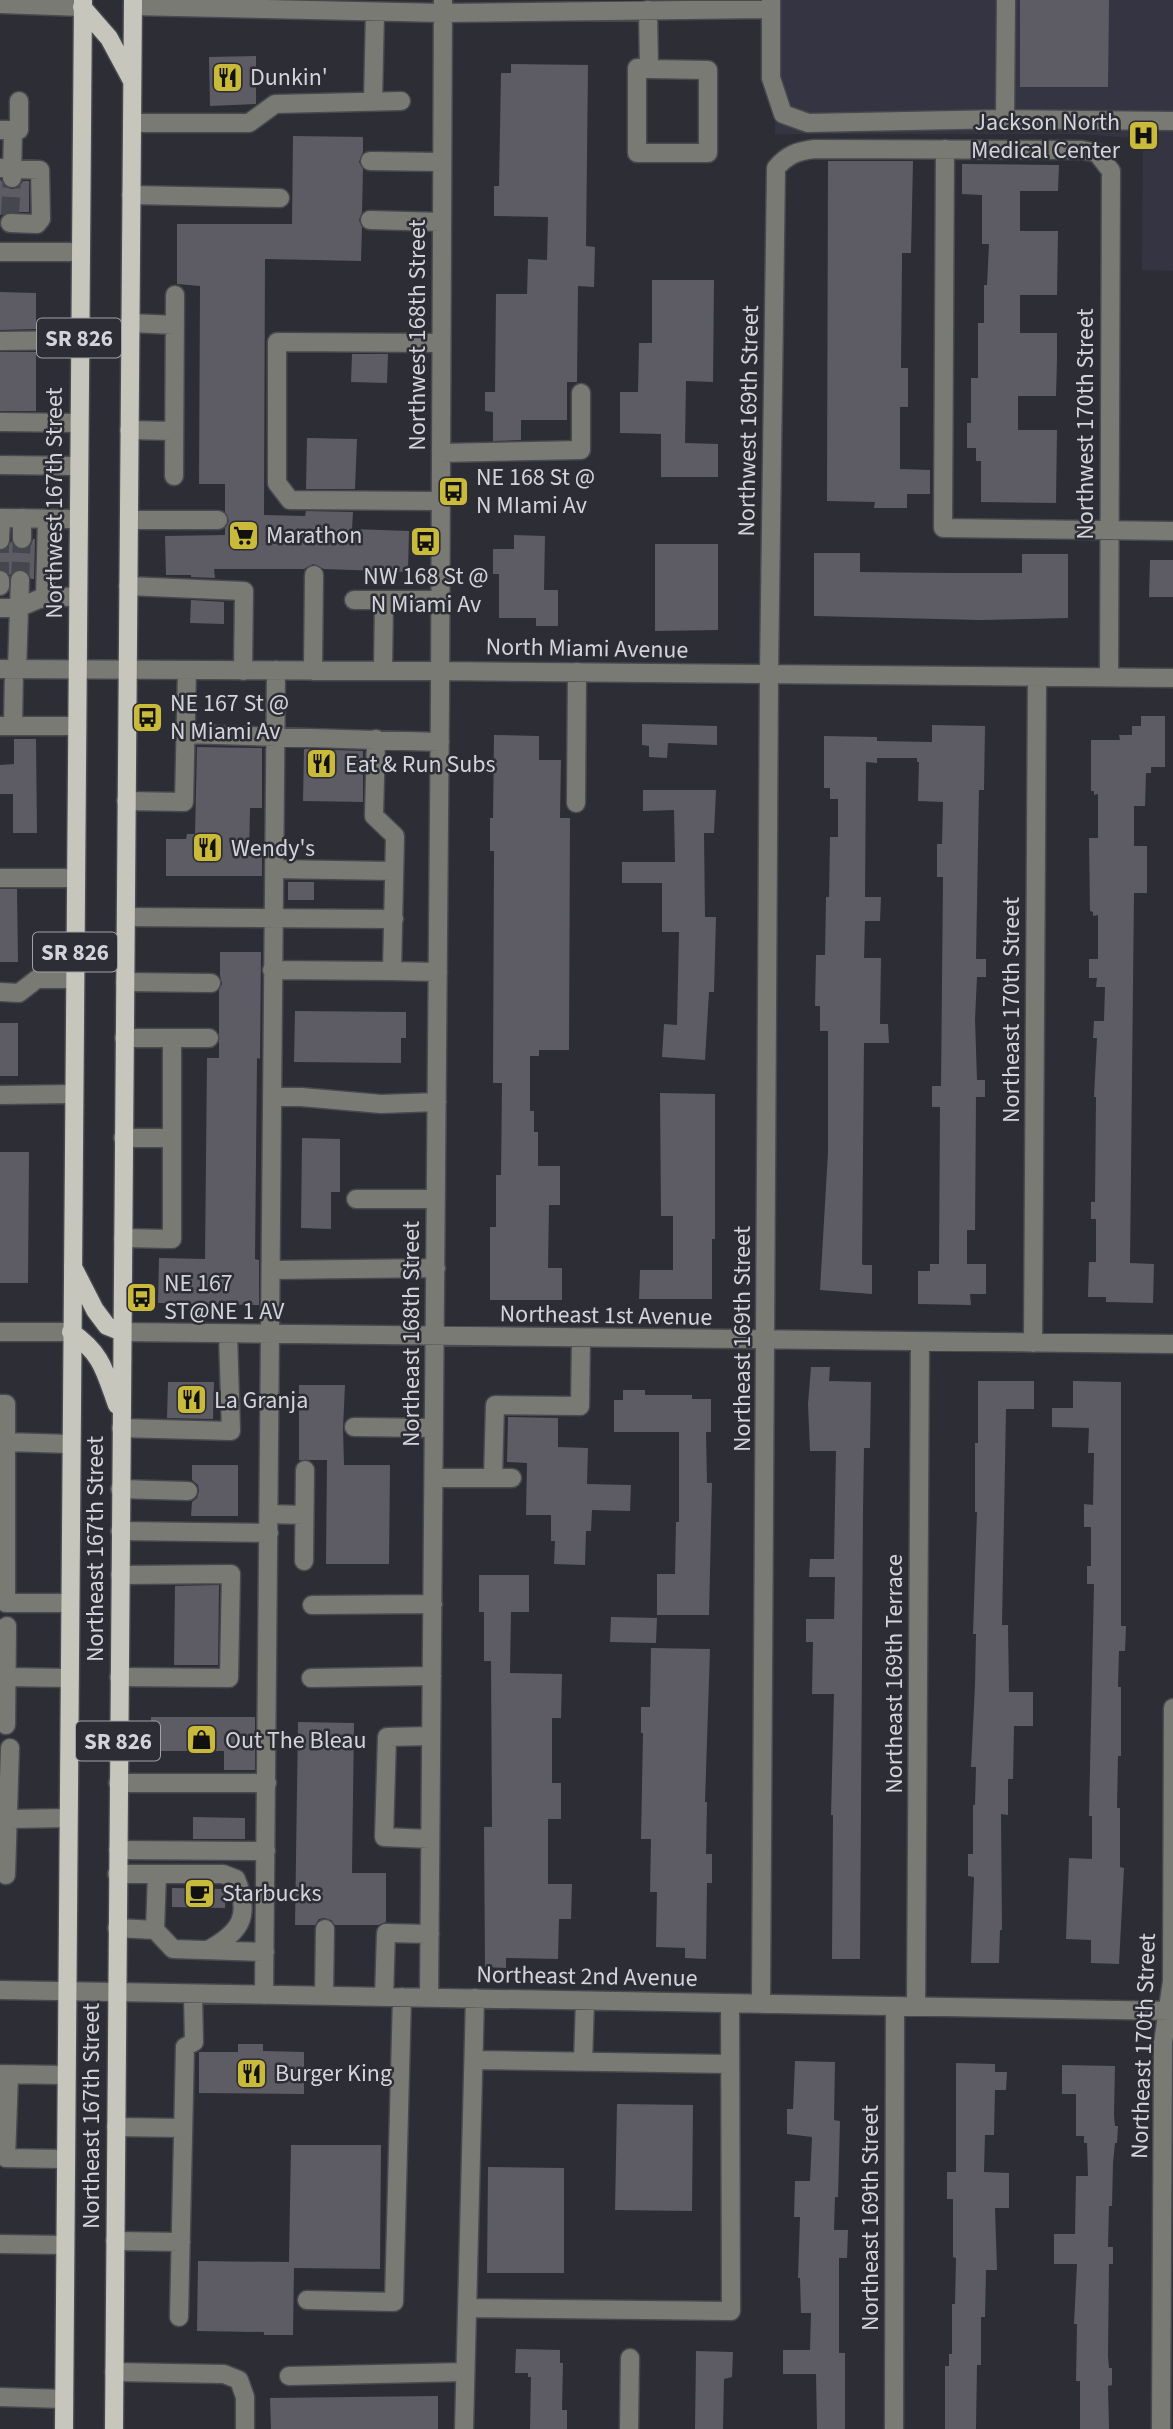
<svg xmlns="http://www.w3.org/2000/svg" width="1173" height="2429" viewBox="0 0 1173 2429" font-family="'Source Sans 3',sans-serif">
<style>
.built{fill:#353442}
.building{fill:#5d5c65}
.lines{fill:none;stroke-linecap:round;stroke-linejoin:round}
.minor-tunnel{stroke:#46464e;stroke-width:18;stroke-dasharray:18 9;stroke-linecap:butt}
.minor-casing{stroke:#48484f;stroke-width:21}
.major-casing{stroke:#48484f;stroke-width:21}
.minor{stroke:#7a7a75;stroke-width:18}
.major{stroke:#c7c6bd;stroke-width:18}
.labels{text-anchor:middle;stroke-width:5;stroke-linejoin:round;paint-order:stroke}
.shield{fill:#2d2d35;stroke:#a2a1a8;stroke-width:2}
.shield-label{font-size:23px;font-weight:bold;fill:#d4d3d9}
.poi-label{font-size:24px;fill:#d4d3d9;stroke:#2d2d35;text-anchor:start}
.street-label{font-size:24px;fill:#d4d3d9;stroke:#2d2d35}
</style>
<rect width="100%" height="100%" fill="#2d2d35"/>
<path class="built" d="M776,0H1173V271L1142,270L1143,139L1081,134H775Z"/>
<path class="building" d="M1020,0H1109L1108,87H1020Z
M256,56V104L210,106L209,57Z
M511,64L588,65L586,246L595,247L594,287L578,286L577,382H567V420H521V440L493,441V412L485,411V392H495L496,294H527L528,259L547,260L548,217L494,216V186H499L501,73H511Z
M293,136L363,137V152L359,162L363,169L362,212L359,220L362,227L361,261L265,259L264,515L305,516L306,511L353,512L352,529L409,531L408,572L324,569L313,564L304,569H214L215,578L191,577V575H166L165,536L225,535V528L229,521L225,512V484H199L200,286L177,284V224H292Z
M828,161H913L911,253H902V259L901,368H908V407H900V469L930,470V494H907V508H874L875,502L827,501Z
M962,164L1059,165L1058,191H1020V231H1058L1057,295H1020V333H1057V360L1056,396H1018V430H1057L1056,503L981,502V461H976V448H967V423H971V378H978V323H984V285H987L989,244H982V195L962,194Z
M0,179L6,187L11,189L18,188L23,181H29V212H10L0,215Z
M652,280H714L713,382L686,381L685,443L718,444V477H661V434L620,433V392H638L639,343H652Z
M0,292L36,293V329L0,330Z
M0,352H36V411H0Z
M352,354H388L387,383L351,382Z
M307,438L357,439L355,489H306Z
M514,535L545,536L544,590H558V626H536V618H499V574H493V549H514Z
M33,539H35L34,579H31L25,570H15L10,575L0,569V551L6,550L11,541L16,548L23,550L31,545Z
M655,544H718V630L655,631Z
M814,553H860V572L949,573H1022V554H1068V618L980,620L814,616Z
M1150,560H1173V597H1149Z
M191,600L224,602V624L190,623Z
M1141,716H1165V767H1151V773H1146L1145,806H1134V846H1147V893H1134L1130,1263L1154,1264L1153,1303L1106,1302V1297H1088L1089,1262H1096V1219H1091V1202H1095L1096,1097H1094L1097,1038H1093L1094,1021H1104L1105,987H1096L1097,978H1089V959H1098V915L1093,916V912L1090,911L1089,838H1098V794L1094,795V791H1091V740H1120L1119,735H1132V726H1141Z
M642,724L717,726V745L668,743L667,758L649,757V746L642,745Z
M932,725L985,726L984,790H979L976,959H986V977H977L975,1019L977,1080H985V1097H976L975,1230H967V1264H986V1294H970L971,1305L918,1304V1271H930V1264H939L940,1107H932V1086H941L943,877H937V844H942L943,802L918,801L919,762H917V758H877V763L866,762L865,897H881L880,921H865L864,958H881L880,1024H888L889,1043H864L862,1263L863,1265H872V1294L820,1290L828,1152V1031H820V1006H815L816,955H825L826,897H829L830,837H838V799H830V788H824V736L877,737V741L932,742Z
M494,735L539,736V760H561L560,818H570L569,1050H539V1056H530V1111H534V1132H538V1166H560V1205H549L548,1268H562V1300H490V1227H496V1175H501L502,1083H493L494,851H490V818H493Z
M14,739H36L37,833H13V794H0V765L14,764Z
M197,747L262,748V808H250L249,856H262V876H166V839H186L187,834H195Z
M304,749L363,751V802L303,801Z
M643,790H716L714,833H704L705,917H716L714,992H709L705,1060L662,1057L664,1024L677,1025L679,932H662V883H622V862H675L674,810L643,811Z
M288,882H314V900H288Z
M0,889H17L18,962H0Z
M220,952H261L260,1059L257,1058L255,1259L259,1260V1305L158,1303L159,1258L205,1259L207,1058H219V990L222,984L220,976Z
M295,1011L406,1012V1038H401V1063L294,1062Z
M0,1023H18V1076H0Z
M660,1093L715,1094V1239H712V1299H639L640,1270H673V1216H661Z
M302,1138L340,1139V1192H331V1229L301,1228Z
M0,1152H29L28,1283H0Z
M811,1367H830L829,1381L871,1382L870,1448H864L863,1509L860,1959H832L833,1815H831L834,1694H812L813,1642H806V1619H834L835,1577H809L810,1559H834L836,1451H810L808,1404Z
M978,1381H1034V1409H1006L1002,1625H1008L1009,1692H1033V1726H1014L1013,1779H1008V1815L1001,1814L1002,1930H1000L999,1963H971L974,1877L968,1876V1854H973V1805H975L976,1767H971L975,1685L976,1634H973L977,1512H975V1443H978Z
M1073,1381L1121,1382V1626H1126L1125,1651H1119L1118,1687H1121V1756H1118L1117,1808H1120V1867L1124,1868L1119,1964L1091,1963V1940L1066,1939L1069,1858L1092,1859V1816H1089L1094,1584H1087V1566H1091V1527H1084V1504L1093,1505L1094,1453H1088L1089,1428L1052,1427V1408H1073Z
M168,1382H214L213,1419L167,1418Z
M299,1385H345L343,1428L344,1465H390L389,1564H326L327,1460H299Z
M623,1390H645V1395H692V1399H711V1432H706L707,1483H712L709,1615H657V1574H675L676,1522H679V1432H614V1400H623Z
M508,1417L558,1418V1447L588,1448L587,1484L631,1485L630,1511L592,1510L591,1531H586L585,1565L554,1564L555,1541H551V1515H526L527,1463L507,1462Z
M192,1465H238V1516H191L192,1502L197,1498L199,1491L198,1485L192,1480Z
M479,1575H529V1612H511L510,1673L562,1674L561,1718H552V1783H561V1819H548V1884H572L571,1919H559L558,1959L506,1958V1968L485,1967L484,1827H492L491,1661H484V1612H479Z
M219,1585L218,1665H174L175,1586Z
M611,1617L657,1618L656,1643L610,1642Z
M651,1648L710,1649L705,1802H707L706,1854H712V1883H707L706,1959L685,1958V1948L656,1947L657,1892H650L651,1839H641L643,1733H641V1707H650Z
M151,1717H255V1770H224V1751H150Z
M298,1722L354,1723L352,1873H386V1922L378,1925H335L331,1920L324,1918L319,1919L315,1925H295Z
M193,1817L245,1818V1839H193Z
M172,1888L226,1889L225,1908L172,1907Z
M238,2044H263V2051L304,2052V2094L199,2093V2052H238Z
M795,2061L835,2062L834,2120L840,2121L838,2197H835L834,2230H848L847,2258H839V2353H845V2429H817L816,2374H783V2350H810L811,2313H801L800,2278H798L800,2217H794L795,2181H810L812,2137L787,2134V2109H793Z
M956,2063L995,2064V2072H1007L1006,2090H995L994,2135H985L984,2172L1009,2173V2208H995L997,2270H986L985,2317H981V2365H977L976,2429H945V2366H949V2354H952V2304H955L956,2258L953,2257V2199H947V2172H956Z
M1062,2065L1115,2066L1114,2115L1115,2126H1118L1117,2143H1115L1113,2163L1112,2206H1109L1108,2247H1113V2264H1109L1108,2356L1109,2368H1112V2385L1108,2386L1109,2429H1080V2381H1076L1077,2324H1074L1077,2264H1054V2234H1075L1076,2176H1088L1087,2143H1084V2136H1076V2094H1062Z
M617,2104L693,2105L692,2211L615,2210Z
M291,2145H381L380,2269L294,2268L293,2335H264V2332L197,2331L198,2261L289,2262Z
M488,2167L564,2168V2273H487Z
M516,2349L560,2350V2363H563L562,2410H567V2429H530L531,2377H528V2373H515Z
M696,2351L733,2352L732,2377L724,2379L723,2429H695Z
M438,2396V2429H271L270,2398Z"/>
<g class="lines">
<path class="minor-tunnel" d="M10,215L12,178
M0,580V540
M20,580L22,539"/>
<defs>
<path id="minor" d="M771,0V78L783,114L808,123L1005,119L1006,0
M0,4L82,7
M133,6L443,13L771,9
M648,10L649,69L637,68V153H708V70L649,69
M373,101L375,12
M1005,119L1173,121
M132,123H249L275,104L401,101
M0,130H19V101
M945,149L943,528L1173,531
M370,161L442,162
M0,168L40,170L41,219L37,224L10,223
M12,178L13,130
M131,195L280,198
M370,220L442,222
M0,252H80
M130,323L175,325
M0,341L79,340
M0,422L79,423
M129,430L174,431
M441,453L581,450V393
M0,465L79,466
M174,476L175,295
M441,501L290,500L277,483V342L441,343
M129,520H218
M22,539V518
M0,540L1,518L78,519
M0,586V580
M128,586L244,591L243,671
M45,598L47,519
M354,600H440
M0,608H18L39,599L78,596
M0,669L440,671L1173,678
M17,669L20,580
M313,671L314,575
M383,671L384,600
M0,726H77
M13,726L14,669
M186,734L440,742
M376,739L374,816L395,836L392,971L438,972
M126,801L184,802L187,670
M576,803L577,672
M274,869L394,871
M0,878H75
M126,917L394,919
M272,970L392,971
M125,982L211,983
M0,992L19,993L37,979H74
M124,1038H209
M0,1095L73,1094
M272,1097H301L381,1104L437,1102
M123,1138H172
M356,1199H436
M123,1238L172,1239V1038
M271,1270L436,1268
M0,1332H71
M122,1332L1173,1344
M1033,1343L1037,677
M0,1404H6V1603H69
M354,1427L434,1428
M121,1428L231,1431L228,1334
M6,1442L70,1444
M434,1478H512
M493,1478L495,1405L580,1406L581,1339
M120,1489L188,1491
M269,1514L304,1515
M120,1531L269,1533
M304,1561L305,1470
M312,1605L433,1604
M7,1677L68,1678
M119,1677L229,1678L231,1574L120,1575
M311,1678L432,1676
M6,1725L7,1626
M118,1783H267
M8,1819L67,1818
M430,1839L384,1837L387,1737L431,1736
M118,1850L266,1851
M117,1874H223L236,1879C251,1916 241,1932 208,1950
M6,1875L10,1748
M117,1928L155,1930L173,1949L265,1952
M155,1930L157,1875
M0,1990L1173,2011
M264,1995L276,670
M324,1996L325,1929
M384,1997L386,1933L430,1934
M429,1997L440,699L443,0
M761,2004L769,674L776,168C787,155 797,151 815,149L1082,150L1097,153L1111,171L1109,677
M916,2006L920,1343
M474,2060L729,2064
M583,2062L585,2001
M0,2074L65,2075
M9,2075L6,2158L65,2159
M116,2127L183,2128
M115,2241L181,2242
M0,2244L64,2245
M307,2300L394,2302L402,1997
M467,2308L731,2311L730,2003
M179,2317L185,2047L194,2042L193,1994
M114,2372L224,2374L239,2380L245,2397V2429
M289,2376L465,2372
M0,2397L64,2399
M464,2429L475,1998
M629,2429L630,2358
M894,2429L895,2006
M1161,2429L1163,2043L1172,1981L1173,1708"/>
<path id="major" d="M82,7L109,38L131,79
M73,1267L95,1310L107,1326L122,1332
M71,1332C102,1353 105,1372 117,1405
M64,2429L83,0
M114,2429L133,0"/>
</defs>
<use href="#minor" class="minor-casing"/>
<use href="#major" class="major-casing"/>
<use href="#minor" class="minor"/>
<use href="#major" class="major"/>
</g>
<defs>
<symbol id="restaurant-square" viewBox="-11 -11 22 22"><rect x="-9" y="-9" width="18" height="18" rx="4" fill="#c9ba3a" stroke="#2d2d35"/><path d="M-5-6h1v4h1v-4h1v4h1v-4h1v5L-1.5 .5V6h-2V.5L-5-1ZM5-6V6H3V1.5H1.5Q1.5-4 5-6Z" fill="#111"/></symbol>
<symbol id="hospital-square" viewBox="-11 -11 22 22"><rect x="-9" y="-9" width="18" height="18" rx="4" fill="#c9ba3a" stroke="#2d2d35"/><path d="M-5-5h3v3.5h4V-5h3V5h-3V1.5h-4V5h-3Z" fill="#111"/></symbol>
<symbol id="bus-square" viewBox="-11 -11 22 22"><rect x="-9" y="-9" width="18" height="18" rx="4" fill="#c9ba3a" stroke="#2d2d35"/><path d="M-5-6H5V4H4V6H2V4H-2V6H-4V4H-5ZM-3.5-4V0h7V-4ZM-3.5 1.2v1.5H-2V1.2ZM2 1.2v1.5H3.5V1.2Z" fill="#111"/></symbol>
<symbol id="supermarket-square" viewBox="-11 -11 22 22"><rect x="-9" y="-9" width="18" height="18" rx="4" fill="#c9ba3a" stroke="#2d2d35"/><path d="M-6-5.5h2.5l.6 2H6L4.5 2H-2.5L-4.4-4H-6ZM-1.5 3.2a1.3 1.3 0 1 0 .1 0ZM3 3.2a1.3 1.3 0 1 0 .1 0Z" fill="#111"/></symbol>
<symbol id="shop-square" viewBox="-11 -11 22 22"><rect x="-9" y="-9" width="18" height="18" rx="4" fill="#c9ba3a" stroke="#2d2d35"/><path d="M-5-2.5h2.3a2.7 3.5 0 0 1 5.4 0H5L5.5 6h-11ZM-1.5-2.5h3a1.5 2.3 0 0 0-3 0Z" fill="#111"/></symbol>
<symbol id="cafe-square" viewBox="-11 -11 22 22"><rect x="-9" y="-9" width="18" height="18" rx="4" fill="#c9ba3a" stroke="#2d2d35"/><path d="M-5.5-4.5H6V0H3Q3 3.5 0 3.5H-2.5Q-5.5 3.5-5.5 0ZM3-3.2v2h1.7v-2ZM-6 4.5H4V6H-6Z" fill="#111"/></symbol>
</defs>
<g fill-rule="evenodd">
<use href="#restaurant-square" x="210" y="60" width="35" height="35"/>
<use href="#hospital-square" x="1126" y="118" width="35" height="35"/>
<use href="#bus-square" x="436" y="474" width="35" height="35"/>
<use href="#supermarket-square" x="226" y="518" width="35" height="35"/>
<use href="#bus-square" x="408" y="524" width="35" height="35"/>
<use href="#bus-square" x="130" y="700" width="35" height="35"/>
<use href="#restaurant-square" x="304" y="746" width="35" height="35"/>
<use href="#restaurant-square" x="190" y="830" width="35" height="35"/>
<use href="#bus-square" x="124" y="1280" width="35" height="35"/>
<use href="#restaurant-square" x="174" y="1382" width="35" height="35"/>
<use href="#shop-square" x="184" y="1722" width="35" height="35"/>
<use href="#cafe-square" x="182" y="1876" width="35" height="35"/>
<use href="#restaurant-square" x="234" y="2056" width="35" height="35"/>
</g>
<g class="labels">
<g class="shield">
<rect x="37" y="318.5" width="84" height="39" rx="5"/>
<rect x="33" y="932.5" width="84" height="39" rx="5"/>
<rect x="76" y="1721.5" width="84" height="39" rx="5"/>
</g>
<g class="shield-label">
<text x="79" y="346">SR 826</text>
<text x="75" y="960">SR 826</text>
<text x="118" y="1749">SR 826</text>
</g>
<g class="poi-label">
<text x="250" y="85">Dunkin'</text>
<text x="1120" y="130" text-anchor="end">Jackson North<tspan x="1120" dy="28">Medical Center</tspan></text>
<text x="476" y="485">NE 168 St @<tspan x="476" dy="28">N MIami Av</tspan></text>
<text x="266" y="543">Marathon</text>
<text x="426" y="584" text-anchor="middle">NW 168 St @<tspan x="426" dy="28">N Miami Av</tspan></text>
<text x="170" y="711">NE 167 St @<tspan x="170" dy="28">N Miami Av</tspan></text>
<text x="345" y="772">Eat &amp; Run Subs</text>
<text x="231" y="856">Wendy's</text>
<text x="164" y="1291">NE 167<tspan x="164" dy="28">ST@NE 1 AV</tspan></text>
<text x="214" y="1408">La Granja</text>
<text x="225" y="1748">Out The Bleau</text>
<text x="222" y="1901">Starbucks</text>
<text x="275" y="2081">Burger King</text>
</g>
<g class="street-label">
<text transform="translate(417 335) rotate(-90)" y="8">Northwest 168th Street</text>
<text transform="translate(748 421) rotate(-89)" y="8">Northwest 169th Street</text>
<text transform="translate(1085 424) rotate(-90)" y="8">Northwest 170th Street</text>
<text transform="translate(54 503) rotate(-90)" y="8">Northwest 167th Street</text>
<text transform="translate(587 648) rotate(1)" y="8">North Miami Avenue</text>
<text transform="translate(1011 1010) rotate(-90)" y="8">Northeast 170th Street</text>
<text transform="translate(606 1315) rotate(1)" y="8">Northeast 1st Avenue</text>
<text transform="translate(411 1334) rotate(-90)" y="8">Northeast 168th Street</text>
<text transform="translate(742 1339) rotate(-90)" y="8">Northeast 169th Street</text>
<text transform="translate(95 1549) rotate(-90)" y="8">Northeast 167th Street</text>
<text transform="translate(894 1674) rotate(-90)" y="8">Northeast 169th Terrace</text>
<text transform="translate(587 1976) rotate(1)" y="8">Northeast 2nd Avenue</text>
<text transform="translate(1143 2046) rotate(-88)" y="8">Northeast 170th Street</text>
<text transform="translate(91 2116) rotate(-90)" y="8">Northeast 167th Street</text>
<text transform="translate(870 2218) rotate(-90)" y="8">Northeast 169th Street</text>
</g>
</g>
</svg>
